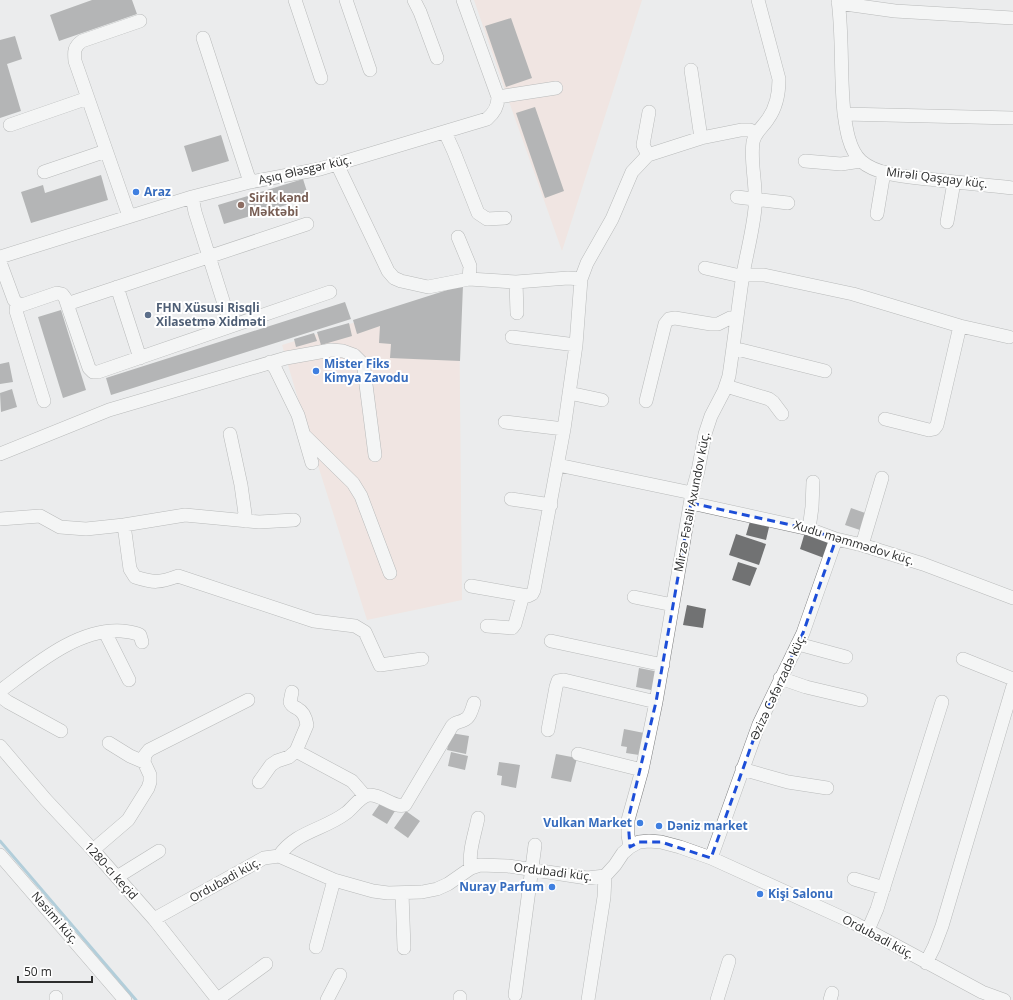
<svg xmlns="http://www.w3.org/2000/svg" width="1013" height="1000" viewBox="0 0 1013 1000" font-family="'Open Sans',sans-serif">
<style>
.industrial{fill:#f5dcd4}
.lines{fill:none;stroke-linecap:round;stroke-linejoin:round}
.stream{stroke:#6ea8c4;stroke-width:3}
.building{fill:#717273}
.minor-casing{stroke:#7c7d7e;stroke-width:14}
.minor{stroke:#fff;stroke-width:13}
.marked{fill:none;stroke:#1d4ed8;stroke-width:3;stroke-dasharray:8 5;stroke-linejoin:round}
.shop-dot{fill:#3f7fe0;stroke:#fff;stroke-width:1.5}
.education-dot{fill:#8d6e63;stroke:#fff;stroke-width:1.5}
.service-dot{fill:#5c6f8a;stroke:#fff;stroke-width:1.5}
.labels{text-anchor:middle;stroke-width:4;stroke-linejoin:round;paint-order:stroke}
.street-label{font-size:12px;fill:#2c2d2d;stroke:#fff}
.shop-label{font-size:12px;font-weight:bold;fill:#366cbe;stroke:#fff;text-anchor:start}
.education-label{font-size:12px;font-weight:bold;fill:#785e54;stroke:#fff;text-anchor:start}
.service-label{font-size:12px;font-weight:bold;fill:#4e5e75;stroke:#fff;text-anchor:start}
</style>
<rect width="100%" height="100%" fill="#ebeced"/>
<path class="industrial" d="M474,0H642L562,251L507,96Z
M459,290L462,600L367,620L315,456L282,345Z"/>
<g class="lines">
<path class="stream" d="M0,841L136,1000"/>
</g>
<path class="building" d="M92,0H132L137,14L59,41L50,15Z
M511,18L532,78L506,87L485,26Z
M15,36L22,59L7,64L21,111L0,118V40Z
M535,107L564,191L545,198L516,113Z
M221,135L229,161L192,172L184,146Z
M101,175L108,200L31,223L21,192L43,185L45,193Z
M303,179L309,198L224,224L218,205Z
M463,285L460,361L390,358L391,344L379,343L380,326L357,334L353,320Z
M345,302L351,319L111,395L106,378Z
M61,310L86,390L63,398L38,317Z
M349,323L352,336L321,345L317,332Z
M314,333L317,341L296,347L294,339Z
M9,362L13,382L0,384V364Z
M12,389L17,407L1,412L0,393Z
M851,508L868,514L863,531L845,525Z
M751,518L770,523L766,540L746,535Z
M805,532L830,541L824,558L800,549Z
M736,534L766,544L759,565L729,555Z
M738,562L757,568L750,586L732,580Z
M687,605L706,609L703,628L683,625Z
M639,668L659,672L656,691L636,687Z
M624,729L644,733L639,755L626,753L627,747L621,746Z
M451,733L469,736L466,754L447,750Z
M451,752L468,756L465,770L448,766Z
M556,754L577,758L571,782L551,778Z
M499,762L520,765L516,788L501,785L502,776L497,775Z
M381,802L395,811L387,824L372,815Z
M406,811L420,821L408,838L394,828Z"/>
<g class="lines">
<defs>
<path id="minor" d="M295,0L321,78
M346,0L370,70
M414,0L420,12L437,58
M838,0C843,37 840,75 844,113C846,128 849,150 861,161C879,177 915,177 937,180C962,183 988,185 1013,188
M838,3L895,11L1013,18
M203,38L250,182
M691,70L701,138
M498,97L556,88
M844,114L1013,118
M10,125L88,98
M445,132L454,152L478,213L487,219L505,218
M648,155L643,145L649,112
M805,161L841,164L861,161
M337,164L388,271L394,278L401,281L428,287L469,279L516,282L568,278L581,279
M44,172L106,151
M192,197L195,212L231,326
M737,197L788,203
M877,214L884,172
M129,216L75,61C74,51 74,47 82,41L140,21
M947,222L954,182
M458,237L470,266L469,279
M0,257L192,197L250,182L320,169L487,119C494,113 498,107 498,97L463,0
M0,262L14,300L17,303L22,305L57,293L62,294L65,298L89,368L93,372H98L330,292
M705,268L736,275H764L853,294L960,326L1009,337
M516,282L517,313
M117,287L140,358
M17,303L16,311L44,401
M67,304L307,224
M512,337L576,345
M733,348L825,371
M270,362L275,368L298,415L312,463
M726,386L769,399L773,402L782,414
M569,393L602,400
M646,401L665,324L669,319L675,318L711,324H718L730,318L737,317
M885,419L929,430L934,429L937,425L960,326
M505,422L564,429
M230,434L241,485L246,521
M305,436L353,483L361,496L390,573
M0,454L109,410L286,358L331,350L343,351L354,355L361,362L364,369L375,455
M558,465L692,493
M511,499L551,505
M691,503L809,529L836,539L862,545L923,564L1013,598
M0,519L40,516L60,527L86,529L124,525L185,515L259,522L294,520
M124,525L130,569L135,577C154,583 159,583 178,576L314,621L355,626L365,632L380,665L422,659
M809,529L812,507L813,482
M862,545L882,478
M471,586L528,596L532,594L534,590L564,429L576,345L581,279L587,263L612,219L632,172L648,155L701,138L741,130H750L756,133
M634,597L673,605
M487,626L512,628L515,624L523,595
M105,632L129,680
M551,641L663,665
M798,644L846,657
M963,659L1013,679
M780,678L806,687L861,700
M0,691C34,666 77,628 122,631C129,632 134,632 140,635L142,642
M0,696L8,702L61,731
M548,730L556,687L558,681L564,680L656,702
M109,743L130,756L144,762
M0,746L46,800L93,850L154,919L218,1000
M296,751L352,781L365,796
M578,754L642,770
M742,769L788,782L827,788
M259,782L271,765L277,761L289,757L296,751L307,725C306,719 304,712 298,709C294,706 292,707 290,702L292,692
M630,847L628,835V820L642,770L656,702L692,493L698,471L705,434L711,416L724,391L729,376C734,342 738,308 743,274C747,252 753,230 755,208C757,186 750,162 753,142C755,132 763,127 768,119C776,108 779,93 779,79L758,0
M93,850L128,820L148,788L150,782V775L144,762L145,755L149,750L248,700
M0,855L125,1000
M279,856C296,831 324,830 346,813C353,808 361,795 370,795C383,795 393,808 405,805L452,726C456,721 459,723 464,720C470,718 472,709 474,703
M711,858L759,724L803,633L836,539
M471,868C468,852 475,834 478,818
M117,877L159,851
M854,879L884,888
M402,893L404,948
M154,919L264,858L279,856L334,880L373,891L388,893L422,892L437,889L448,884L471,868L480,865L508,866L587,878L605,876L615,865L623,853L630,847L639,842L649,841L661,842L680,847L711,858L854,923L982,992L1004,1000
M868,930L877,909L942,702
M316,947L334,880
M926,963L934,947L942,926L1013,686
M515,995L535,845
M218,999L266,964
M56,1000V997
M327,1000L340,975
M460,1000V997
M588,1000L604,897L605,876
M717,1000L729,961
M830,1000L832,993"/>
</defs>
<use href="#minor" class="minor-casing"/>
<use href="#minor" class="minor"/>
</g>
<path d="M0 0H1013V1000H0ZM691,503L809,529L836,539L803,633L759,724L711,858L661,842H639L630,847L628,820L656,702Z" fill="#ebeced" fill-opacity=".55" fill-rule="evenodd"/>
<path class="marked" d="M691,503L809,529L836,539L803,633L759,724L711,858L661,842H639L630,847L628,820L656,702Z"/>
<g class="shop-dot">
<circle cx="136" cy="192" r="4"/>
<circle cx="316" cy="371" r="4"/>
<circle cx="640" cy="823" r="4"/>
<circle cx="659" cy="826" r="4"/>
<circle cx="552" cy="887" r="4"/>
<circle cx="760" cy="894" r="4"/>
</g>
<circle class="education-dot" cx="241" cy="205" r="4"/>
<circle class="service-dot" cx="148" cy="315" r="4"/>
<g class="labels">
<g class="street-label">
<text transform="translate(305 170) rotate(-13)" y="4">Aşıq Ələsgər küç.</text>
<text transform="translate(937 178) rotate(7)" y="4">Mirəli Qaşqay küç.</text>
<text transform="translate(692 502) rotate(-79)" y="4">Mirzə Fətəli Axundov küç.</text>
<text transform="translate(854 543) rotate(17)" y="4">Xudu məmmədov küç.</text>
<text transform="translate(778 687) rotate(-65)" y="4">Əzizə Cəfərzadə küç.</text>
<text transform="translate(111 871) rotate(48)" y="4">1280-cı keçid</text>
<text transform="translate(553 872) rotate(7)" y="4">Ordubadi küç.</text>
<text transform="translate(225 880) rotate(-29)" y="4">Ordubadi küç.</text>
<text transform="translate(55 918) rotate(49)" y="4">Nəsimi küç.</text>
<text transform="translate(878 937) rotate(28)" y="4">Ordubadi küç.</text>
</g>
<g class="shop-label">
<text x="144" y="196">Araz</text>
<text x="324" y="368">Mister Fiks<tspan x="324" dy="14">Kimya Zavodu</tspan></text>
<text x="632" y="827" text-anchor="end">Vulkan Market</text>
<text x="667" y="830">Dəniz market</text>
<text x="544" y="891" text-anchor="end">Nuray Parfum</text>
<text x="768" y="898">Kişi Salonu</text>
</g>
<g class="education-label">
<text x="249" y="202">Sirik kənd<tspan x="249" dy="14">Məktəbi</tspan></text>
</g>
<g class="service-label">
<text x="156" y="312">FHN Xüsusi Risqli<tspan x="156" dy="14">Xilasetmə Xidməti</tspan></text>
</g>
</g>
<path d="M18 976v6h74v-6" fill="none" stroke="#2c2d2d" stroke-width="2"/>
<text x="24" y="976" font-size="12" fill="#2c2d2d" stroke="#ffffff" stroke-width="3" paint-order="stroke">50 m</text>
</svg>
